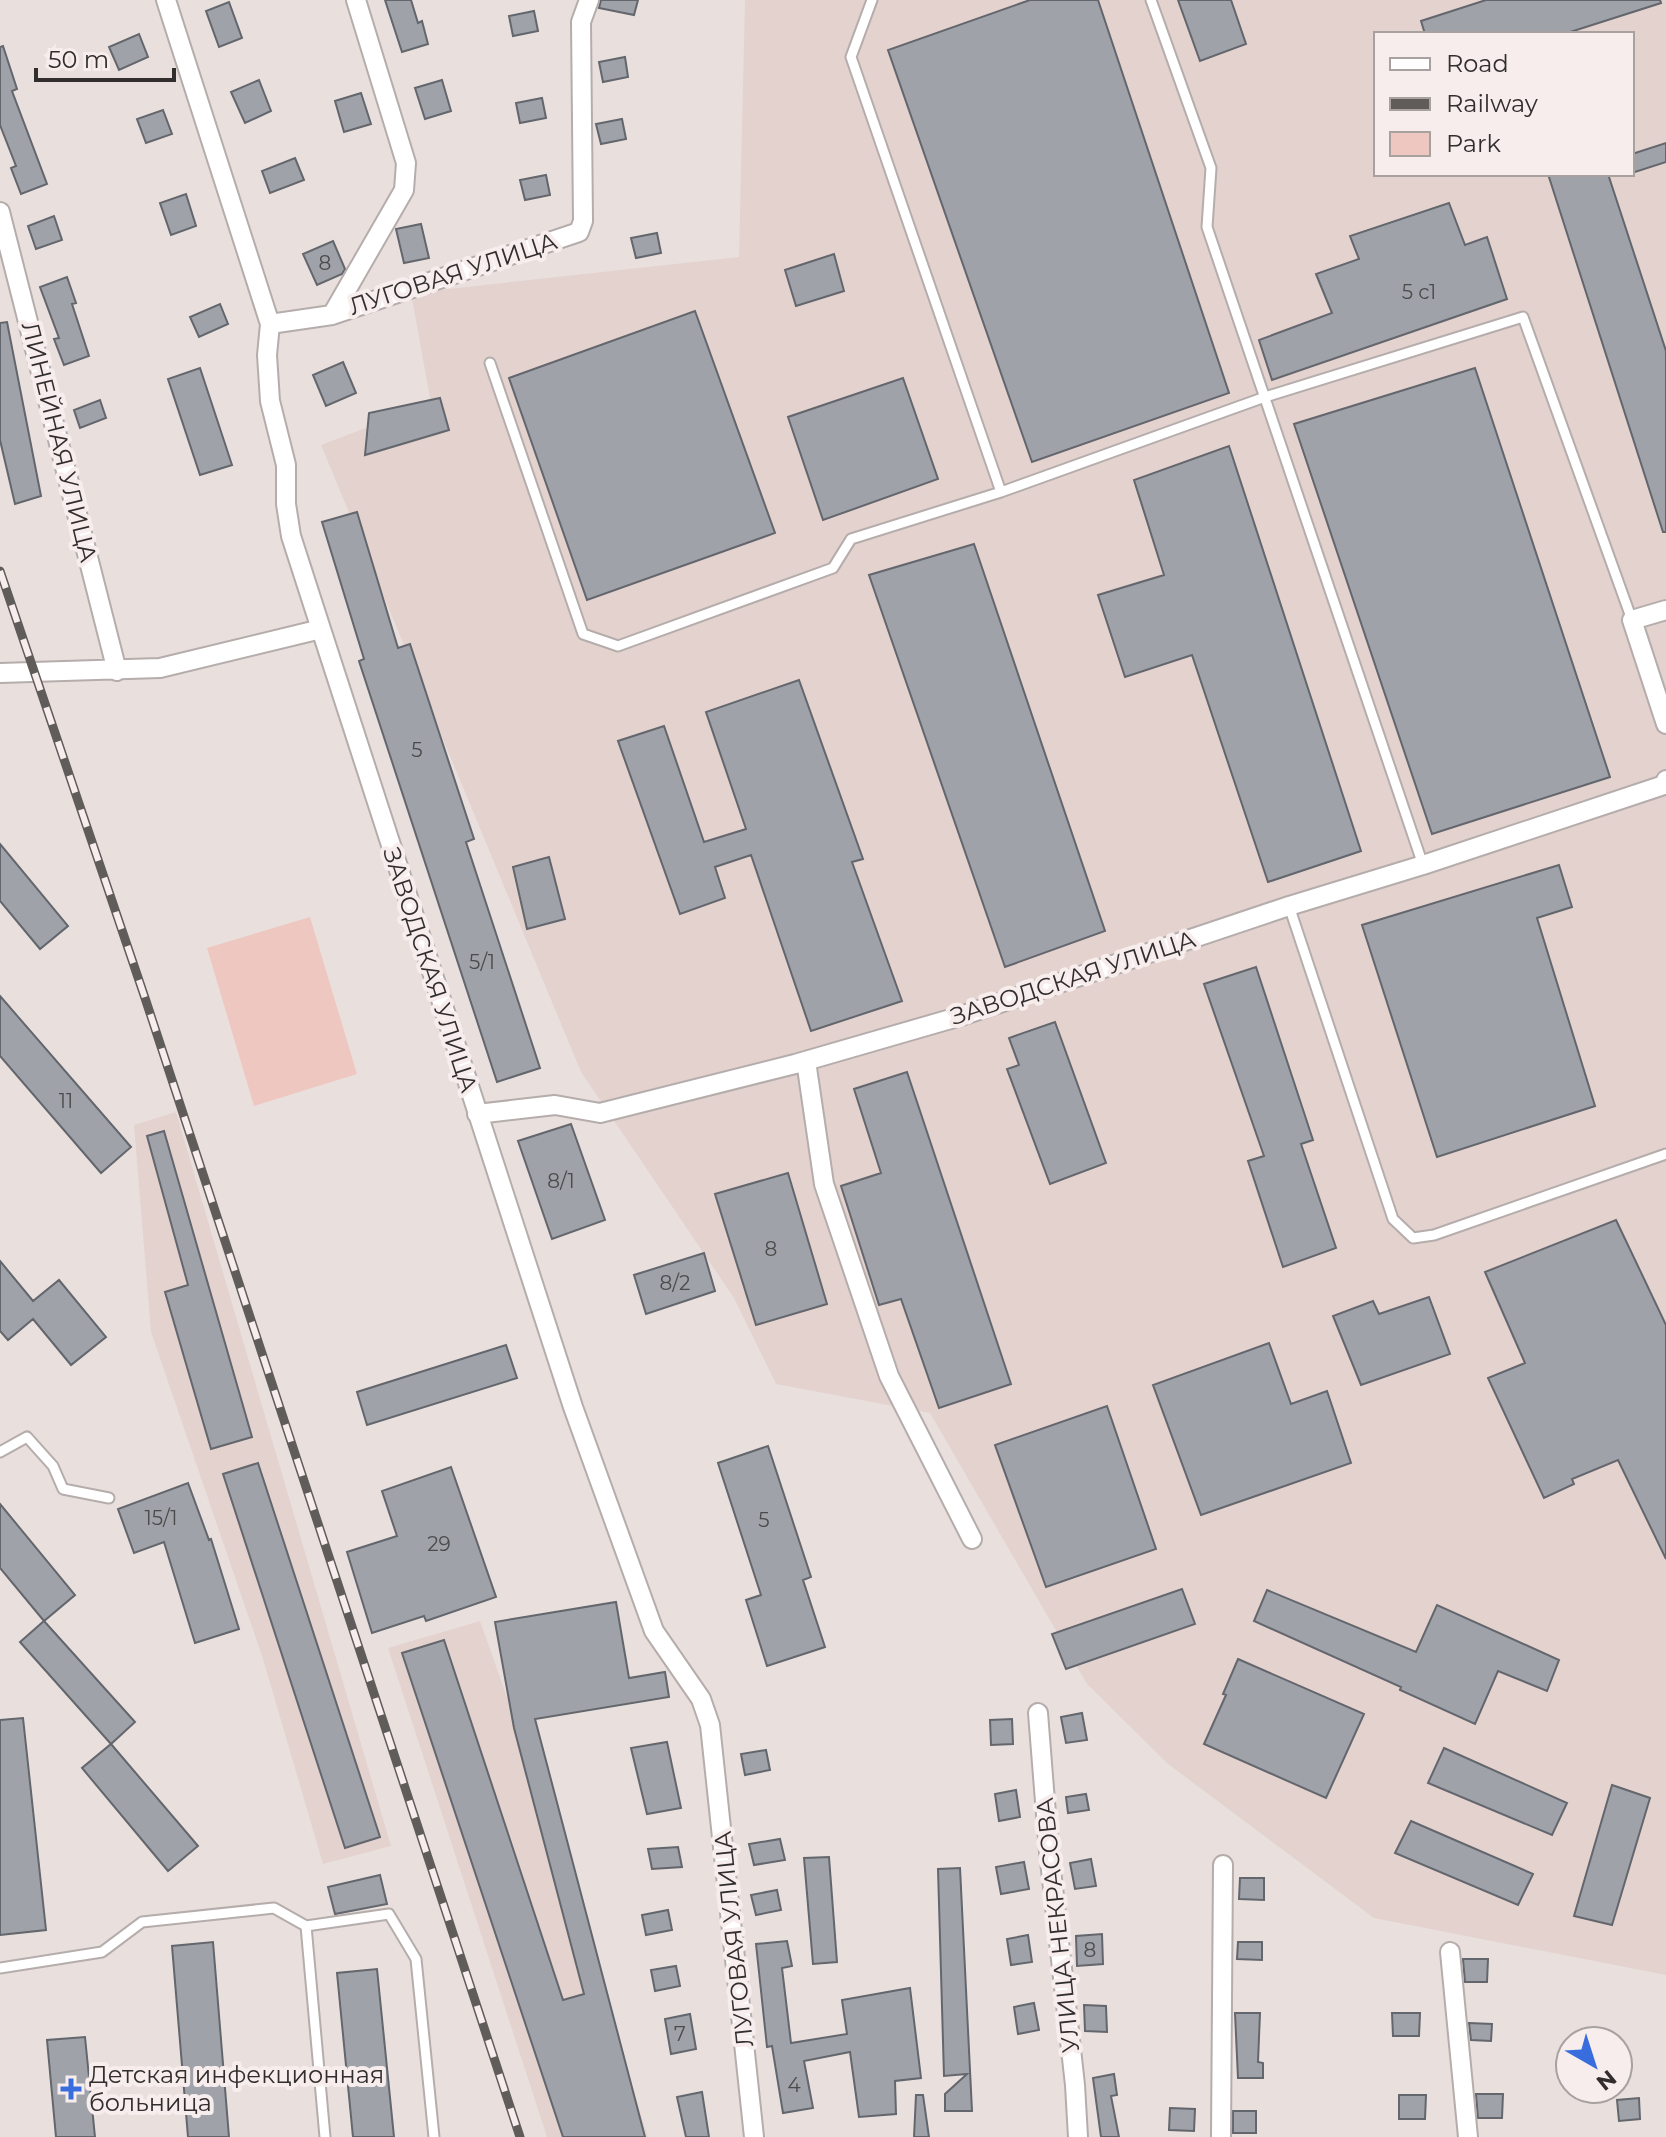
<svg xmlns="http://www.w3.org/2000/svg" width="1666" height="2137" viewBox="0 0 1666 2137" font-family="Montserrat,sans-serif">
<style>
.built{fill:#e4d2cf;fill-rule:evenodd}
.green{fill:#eec7c0}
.building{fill:#9fa3a9;stroke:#63666c;stroke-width:2}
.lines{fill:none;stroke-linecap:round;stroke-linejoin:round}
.lane-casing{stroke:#b5adab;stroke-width:13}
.street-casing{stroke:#b5adab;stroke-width:22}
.lane{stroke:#fff;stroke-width:9}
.street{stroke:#fff;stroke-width:18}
.rail-casing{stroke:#605c5a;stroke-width:9}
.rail{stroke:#f6edec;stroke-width:6;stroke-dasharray:18;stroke-linecap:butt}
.poi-dot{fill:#396cdc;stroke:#f6edec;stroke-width:3}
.labels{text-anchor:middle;stroke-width:8;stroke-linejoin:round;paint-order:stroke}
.number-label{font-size:20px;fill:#4c4b4c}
.street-label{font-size:24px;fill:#312e2d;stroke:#f6edec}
.poi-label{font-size:24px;fill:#312e2d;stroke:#f6edec;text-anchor:start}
</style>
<rect width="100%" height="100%" fill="#e9e0de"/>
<path class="built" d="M745,0H1666V1975L1374,1918L1168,1764L1087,1684L930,1413L776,1384L734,1298L581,1072L321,445L431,403L411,293L739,257ZM1376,34H1632V174H1376Z
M176,1112L391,1846L323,1864L263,1659L151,1332L134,1125Z
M480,1621L518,1728L648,2137H547L388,1648Z"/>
<path class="green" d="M310,917L357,1074L254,1106L207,948Z"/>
<path class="building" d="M385,0H411L418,23L422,21L428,44L402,52Z
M601,0H638L634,15L599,8Z
M1030,0H1098L1229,393L1032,462L888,50Z
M1178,0H1231L1246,44L1200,61Z
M1486,0H1660L1661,3L1564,34H1425L1421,21Z
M229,2L242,38L219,47L206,11Z
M534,11L538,31L513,36L509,16Z
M139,34L148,57L119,70L109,47Z
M3,46L17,89L12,91L47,184L21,194L11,168L16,166L0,125V47Z
M625,57L628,77L603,82L599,62Z
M259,80L271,111L245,123L231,92Z
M442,80L451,111L425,119L415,88Z
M361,93L371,124L344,132L335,101Z
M542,98L546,118L520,123L516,103Z
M163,110L172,134L146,143L137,119Z
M622,119L626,139L601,144L596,124Z
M1666,143V162L1632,173V154Z
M295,158L304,180L270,193L262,171Z
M1548,174H1608L1666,351V532H1663Z
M546,175L550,195L525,200L520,180Z
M186,194L196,226L171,235L160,203Z
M1449,203L1465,245L1487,237L1507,299L1272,380L1259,340L1332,313L1316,274L1359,259L1350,236Z
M54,216L62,240L36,249L28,226Z
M421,224L429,258L404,263L396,229Z
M657,233L661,253L636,258L631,238Z
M333,241L345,269L342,274L317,285L303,254Z
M834,254L844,291L796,306L785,270Z
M67,277L76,303L72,304L89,356L64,365L54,339L59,338L40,287Z
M220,304L228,324L199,337L190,317Z
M695,311L775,533L587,600L509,378Z
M7,322L41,496L15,504L0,440V323Z
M343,362L356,393L326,406L313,375Z
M200,368L232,465L200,475L168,379Z
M1475,368L1610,777L1432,834L1294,424Z
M903,378L938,479L823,520L788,417Z
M440,398L449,430L365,455L369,413Z
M100,400L106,418L80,428L74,410Z
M1229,446L1361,851L1268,882L1192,655L1125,677L1098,595L1164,575L1134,480Z
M357,512L398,648L410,644L474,839L466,842L540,1068L497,1082L359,661L364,659L322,522Z
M974,544L1105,931L1005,967L869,575Z
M799,680L863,859L852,862L902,1001L811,1031L751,855L715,867L725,898L680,914L618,741L664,726L704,842L746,829L706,712Z
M0,844L68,926L40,949L0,901Z
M549,857L565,919L527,929L513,867Z
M1559,865L1572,907L1537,918L1595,1106L1437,1157L1362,925Z
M1256,967L1313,1140L1301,1144L1336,1248L1283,1267L1248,1161L1264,1156L1204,984Z
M0,996L131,1147L101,1173L0,1056Z
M1055,1022L1106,1163L1050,1184L1007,1069L1019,1065L1009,1038Z
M907,1072L1011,1384L939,1408L901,1299L879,1305L841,1186L881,1173L854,1089Z
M571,1124L605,1220L552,1239L518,1141Z
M164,1131L252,1437L211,1449L165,1292L188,1285L147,1136Z
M788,1173L827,1304L756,1325L715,1194Z
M1616,1220L1666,1325V1559L1618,1460L1572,1479L1574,1484L1544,1498L1488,1378L1525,1363L1485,1272Z
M704,1253L715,1291L646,1314L634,1275Z
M0,1261L33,1301L59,1280L106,1337L71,1365L33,1319L8,1340L0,1331Z
M1429,1297L1450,1354L1361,1385L1333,1316L1373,1301L1379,1314Z
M1269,1343L1291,1404L1327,1391L1351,1463L1201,1515L1153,1385Z
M506,1345L517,1378L367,1425L357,1392Z
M1107,1406L1156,1549L1046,1587L995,1445Z
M768,1446L811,1577L803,1580L825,1647L767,1666L746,1600L761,1595L718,1463Z
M258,1463L380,1837L345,1848L223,1474Z
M451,1467L496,1597L426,1621L424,1616L372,1633L347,1552L397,1536L382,1491Z
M188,1483L209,1540L211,1539L239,1629L195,1643L164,1542L134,1553L118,1509Z
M0,1504L75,1595L44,1621L0,1568Z
M1182,1589L1195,1624L1066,1669L1052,1634Z
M1267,1590L1416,1652L1437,1605L1559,1660L1547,1691L1498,1671L1475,1724L1400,1690L1401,1687L1254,1621Z
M616,1602L629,1678L665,1672L669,1697L535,1719L645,2137H563L402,1653L444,1640L563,2000L584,1994L514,1728L495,1622Z
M44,1621L135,1722L111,1744L20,1642Z
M1238,1659L1364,1714L1326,1798L1204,1744L1226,1695L1223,1694Z
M1082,1713L1087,1740L1066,1743L1061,1717Z
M23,1718L46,1930L0,1935V1720Z
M1012,1719L1013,1744L991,1745L990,1720Z
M667,1742L681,1808L647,1814L631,1748Z
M111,1744L198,1846L168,1871L82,1768Z
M1444,1748L1567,1803L1552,1835L1428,1783Z
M766,1750L770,1770L745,1775L741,1754Z
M1612,1785L1650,1798L1612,1925L1574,1916Z
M1016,1790L1020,1817L999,1821L995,1794Z
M1086,1794L1089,1810L1068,1813L1066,1797Z
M1411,1821L1533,1874L1518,1905L1395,1853Z
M780,1839L785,1860L754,1865L749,1844Z
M678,1847L682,1867L652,1869L648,1849Z
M829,1857L837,1962L813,1964L804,1858Z
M1091,1859L1096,1886L1075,1889L1070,1863Z
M1024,1862L1029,1889L1001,1894L996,1867Z
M960,1868L972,2111H945V2094L967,2074L944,2076L938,1869Z
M380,1875L387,1904L335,1914L328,1887Z
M1240,1878H1264V1900L1239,1899Z
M777,1890L781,1910L756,1915L751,1895Z
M668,1910L672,1930L646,1935L642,1915Z
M1102,1934L1103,1964L1077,1966L1076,1936Z
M1028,1935L1032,1962L1011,1965L1007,1939Z
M787,1941L792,1966L782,1968L791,2043L847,2034L842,2000L910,1988L921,2078L895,2081L896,2114L859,2117L850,2052L804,2061L813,2108L783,2113L772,2046L767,2047L756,1944Z
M213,1942L229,2137H188L172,1946Z
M1238,1942H1262V1960L1237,1959Z
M1463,1959H1488L1487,1982H1465Z
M676,1966L680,1986L655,1991L651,1970Z
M377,1969L394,2137H353L337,1973Z
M1034,2003L1039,2030L1018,2034L1014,2007Z
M1084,2005L1106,2006L1107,2032L1085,2031Z
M1235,2013H1260L1258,2062L1263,2063V2078H1238Z
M1392,2013H1420L1419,2036H1393Z
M690,2014L696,2049L671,2054L665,2019Z
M1469,2023L1492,2024L1491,2041L1471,2040Z
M85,2037L95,2137H56L47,2040Z
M1114,2074L1117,2095L1111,2096L1119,2137H1101L1093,2078Z
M702,2092L709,2137H686L677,2097Z
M1476,2094H1503L1502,2118H1478Z
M916,2095H923L929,2137H914Z
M1399,2095H1426L1425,2119H1399Z
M1639,2098L1640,2119L1619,2121L1617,2100Z
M1170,2108L1195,2109L1194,2131L1169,2130Z
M1233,2111H1256V2133H1233Z"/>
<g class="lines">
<defs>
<path id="lane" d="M872,0L851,57L1001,492
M1151,0L1211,168L1207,227L1423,865
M490,363L583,634L618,646L833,568L851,539L1001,492L1265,397L1523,317L1632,620
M1289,906L1393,1219L1413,1238L1434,1235L1666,1154
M0,1452L27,1437L53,1466L63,1489L109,1498
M306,1926L325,2137
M0,1968L102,1952L142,1922L274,1908L306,1926L389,1914L416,1959L434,2137"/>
<path id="street" d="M166,0L270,324L267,355L270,401L286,465V504L291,536L321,629L573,1407L654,1631L701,1699L710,1725L754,2137
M0,212L117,671
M332,315L579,232L583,221L581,22L589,0
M270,324L332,315L404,190L406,163L356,0
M1666,610L1632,620L1666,724
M0,673L160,668L321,629
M806,1061L824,1184L889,1376L972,1539
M477,1114L555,1105L600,1113L795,1064L961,1016L1289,906L1423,865L1664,785L1666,780
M1038,1713L1049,1852L1075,2085L1078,2137
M1450,1952L1468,2137
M1221,2137L1223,1865"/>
</defs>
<use href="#lane" class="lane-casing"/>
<use href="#street" class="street-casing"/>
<use href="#lane" class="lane"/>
<use href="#street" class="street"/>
<defs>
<path id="rail" d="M0,571L145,998L520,2137"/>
</defs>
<use href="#rail" class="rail-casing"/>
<use href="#rail" class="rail"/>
</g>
<path class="poi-dot" d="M67 2077h8v8h8v8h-8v8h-8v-8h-8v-8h8z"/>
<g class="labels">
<g class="number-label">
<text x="325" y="270">8</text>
<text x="1419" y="299">5 с1</text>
<text x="417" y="757">5</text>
<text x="482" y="969">5/1</text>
<text x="66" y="1108">11</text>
<text x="561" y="1188">8/1</text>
<text x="771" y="1256">8</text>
<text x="675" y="1290">8/2</text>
<text x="161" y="1525">15/1</text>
<text x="764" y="1527">5</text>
<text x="439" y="1551">29</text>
<text x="1090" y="1957">8</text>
<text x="680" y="2041">7</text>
<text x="794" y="2092">4</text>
</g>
<g class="street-label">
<text transform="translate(453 274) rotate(-18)" y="8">ЛУГОВАЯ УЛИЦА</text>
<text transform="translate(59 442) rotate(76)" y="8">ЛИНЕЙНАЯ УЛИЦА</text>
<text transform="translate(430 970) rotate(72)" y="8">ЗАВОДСКАЯ УЛИЦА</text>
<text transform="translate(1073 978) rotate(-18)" y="8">ЗАВОДСКАЯ УЛИЦА</text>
<text transform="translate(1058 1925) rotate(-96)" y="8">УЛИЦА НЕКРАСОВА</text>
<text transform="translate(734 1939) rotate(-96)" y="8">ЛУГОВАЯ УЛИЦА</text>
</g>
<g class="poi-label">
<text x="89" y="2083">Детская инфекционная<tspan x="89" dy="28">больница</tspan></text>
</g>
</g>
<rect x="1374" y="32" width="260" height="144" fill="#f6edec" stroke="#a7a1a0" stroke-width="2"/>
<rect x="1390" y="58" width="40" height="12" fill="#ffffff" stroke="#a7a1a0" stroke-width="2"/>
<text x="1446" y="72" font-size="24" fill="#312e2d">Road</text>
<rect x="1390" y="98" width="40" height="12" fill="#605c5a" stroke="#a7a1a0" stroke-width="2"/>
<text x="1446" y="112" font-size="24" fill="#312e2d">Railway</text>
<rect x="1390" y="132" width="40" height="24" fill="#eec7c0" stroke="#a7a1a0" stroke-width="2"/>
<text x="1446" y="152" font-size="24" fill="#312e2d">Park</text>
<g transform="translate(1594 2065) rotate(141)"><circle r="38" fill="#f6edec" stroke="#a7a1a0" stroke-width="2"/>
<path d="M0-6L14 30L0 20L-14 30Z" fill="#396cdc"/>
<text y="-12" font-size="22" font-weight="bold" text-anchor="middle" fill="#312e2d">N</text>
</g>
<path d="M36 68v12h138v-12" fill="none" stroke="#312e2d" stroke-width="4"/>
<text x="48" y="68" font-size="24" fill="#312e2d" stroke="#f6edec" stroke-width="6" paint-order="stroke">50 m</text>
</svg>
